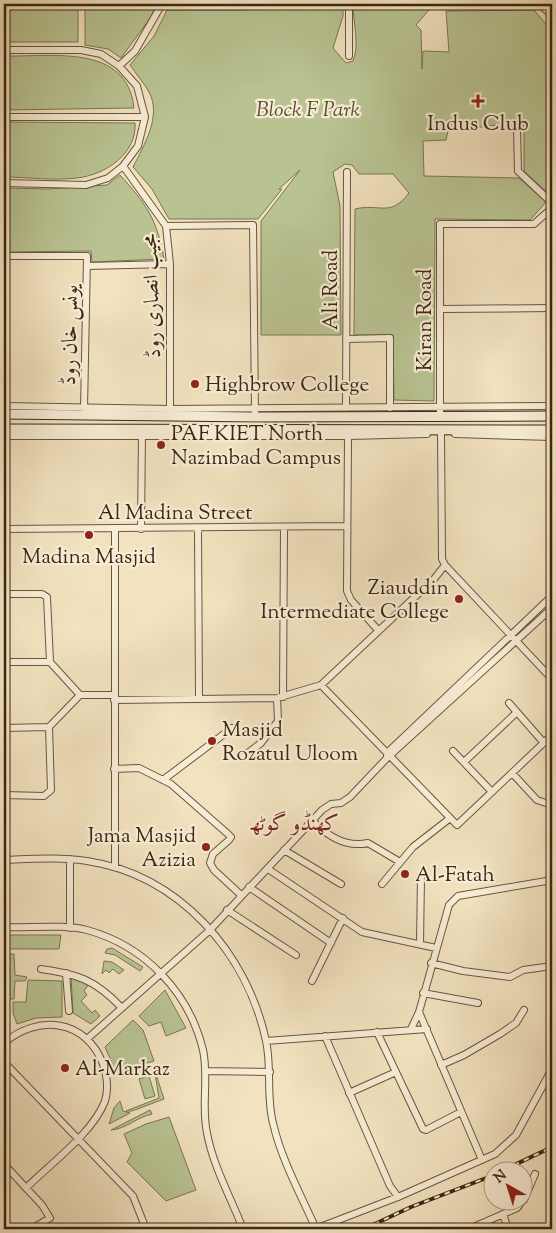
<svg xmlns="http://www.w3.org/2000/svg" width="556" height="1233" viewBox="0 0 556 1233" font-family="'Sorts Mill Goudy',Amiri,serif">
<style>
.green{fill:#b9c392;stroke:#7a7552}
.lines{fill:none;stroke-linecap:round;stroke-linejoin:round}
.minor-casing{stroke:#69563d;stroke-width:8}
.secondary-casing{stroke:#3b2712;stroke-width:11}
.minor{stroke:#f7ecd5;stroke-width:6}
.secondary{stroke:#f7ecd5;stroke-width:9}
.rail-casing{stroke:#3b2712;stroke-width:4}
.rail{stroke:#f7ecd5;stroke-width:2;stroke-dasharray:5.5;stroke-linecap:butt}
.poi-dot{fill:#8f2418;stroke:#f7ecd5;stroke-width:2}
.labels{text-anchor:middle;stroke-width:4.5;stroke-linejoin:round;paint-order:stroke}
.park-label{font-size:21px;font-style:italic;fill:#5a4e32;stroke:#f7ecd5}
.poi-label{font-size:21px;fill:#3b2712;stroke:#f7ecd5;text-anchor:start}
.street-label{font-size:21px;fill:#3b2712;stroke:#f7ecd5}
.neighbourhood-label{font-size:22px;fill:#7a1f14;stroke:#f7ecd5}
</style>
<rect width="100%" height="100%" fill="#f2e2bf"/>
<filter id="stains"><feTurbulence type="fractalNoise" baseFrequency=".004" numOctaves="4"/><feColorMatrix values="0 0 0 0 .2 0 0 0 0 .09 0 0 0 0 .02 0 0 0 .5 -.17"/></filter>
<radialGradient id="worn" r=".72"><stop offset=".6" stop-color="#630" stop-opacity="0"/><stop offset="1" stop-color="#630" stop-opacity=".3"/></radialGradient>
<path class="green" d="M4,4H78V42H4Z
M85,4H156L151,17L121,58L108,49L85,45Z
M261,4H343V16L333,48L346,63L353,61C360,44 353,23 353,4H434L416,25L421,30L422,69L423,51L449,52L446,11L534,10L552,31V197L524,171V125H498L448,131L446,140L423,141L424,176L519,178L546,202L530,220L435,219L434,401L394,400L393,335H354L355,209C380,203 390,218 409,193L393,174H359L352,165L345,164L333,172L340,206L341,335H261V221L300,170L279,189H282L258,219H169L152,189L133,167C144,145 162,116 149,92C144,83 136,74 130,65L154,36L167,10H244L261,8Z
M4,56C52,57 127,43 134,108L4,110Z
M4,122L135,123C137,154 105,175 77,178C53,181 27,177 4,177Z
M120,175C147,205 157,219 164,259L92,262L91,251L4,252V188L48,189L107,185Z
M4,935H61L59,949H4Z
M112,948L143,967L140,971L115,955L105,953L107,949Z
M4,954H14L15,975L27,977L25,981H15L14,999H4Z
M104,961L112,962L124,970L119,974L113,969L109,973L106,970L102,974Z
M71,976L89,984L84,991L87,995L81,1001L92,1013L95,1010L100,1016L91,1024L73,1013Z
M28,980L62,981V1017L36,1018L17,1024L13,1013V1002H26Z
M165,990L186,1028L166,1036L161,1022L149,1026L139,1016Z
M133,1020L143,1030L154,1061L116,1072L105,1047Z
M154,1068L164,1099L132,1111H126L159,1098Z
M149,1076L155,1096L145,1099L139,1079Z
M120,1101L123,1111L130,1113L109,1124L114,1108Z
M150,1110L152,1114C137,1117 126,1129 111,1130Z
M169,1117L196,1190L166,1201L127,1162L132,1153L124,1134L146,1124Z"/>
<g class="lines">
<defs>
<path id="minor" d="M174,4H234
M441,4L540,5L552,15
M4,50H81L101,54L119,66L137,86L145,117
M349,56V4
M119,66L135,51L162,4
M4,117H145
M517,130L518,171L552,203
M123,166L166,226L170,264V413
M4,183L86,185L108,178L123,166L138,146L145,117
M166,226L253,225L255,412
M4,256H87L84,409
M87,266L170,264
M440,309L552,308
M346,339L390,338V408
M4,406L169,409L552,406
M346,408L347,172
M440,411V224H534L552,208
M441,433L442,559L445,565L552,679
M455,434L552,437
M4,436H348L427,434
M348,436L347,591L351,600L378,630
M198,528L199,699
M4,529L347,526
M141,529L142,433
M4,594H42L47,597L50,662
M4,662H50L80,695
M321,685L457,825L552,735
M283,697L284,527
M114,700L277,698L321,685L434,579L445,565
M509,703L544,743
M4,728L49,727L80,695H114
M453,751L492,792
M244,756L261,743L278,721L277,698
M387,756V753L552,596
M464,762L516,713
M114,769L139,768L171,784L228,834L231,837L229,840L213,854L210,863L214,870L241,895
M512,773L537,800L552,805
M163,780L232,728
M4,795L44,796L51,790L49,727
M312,820C327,836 345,848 368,843L400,862
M284,850L341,884
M4,860C31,859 60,857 87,861C179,875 247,952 266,1041C272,1068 266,1096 273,1123C281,1159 301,1195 316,1229
M115,867V529
M268,869L362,932L436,948
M382,884L413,847L449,819
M249,887L331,943
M227,910L296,955
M4,927C29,928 64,924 87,930C145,946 189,992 203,1050C209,1077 201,1106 207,1133C213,1166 231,1198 243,1229
M70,928V859
M420,944L421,876
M431,963L463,971L510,977L523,970L552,966
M41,969C78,974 95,980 121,1007
M66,973L69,1011
M312,981L343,918
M423,993L478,1003
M419,1012L482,1160
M411,1029L419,1012L449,905L458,896L552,880
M377,1032L423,1129L426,1130L461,1112
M325,1036L390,1186L398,1197
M87,1039L210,930L322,810L331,804L341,803L350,797L387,758L552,608
M266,1041L427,1029
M4,1043C38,1014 86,1019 103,1064C107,1076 109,1088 105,1101C93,1133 50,1164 26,1188L42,1205L50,1218L31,1229
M4,1062L133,1196L146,1229
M441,1065L464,1055L500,1034L516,1023L524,1010
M205,1071L270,1072
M349,1093L396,1072
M4,1164L26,1188
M524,1200L535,1174
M503,1214L508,1229
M315,1229L398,1197L495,1154L516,1135L552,1069
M469,1229L517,1208L523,1200"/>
<path id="secondary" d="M4,414L255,417L552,416
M4,429L552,430"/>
</defs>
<use href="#minor" class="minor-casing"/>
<use href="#secondary" class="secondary-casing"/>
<use href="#minor" class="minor"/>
<use href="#secondary" class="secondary"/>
<defs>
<path id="rail" d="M504,1170L552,1147
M364,1229L411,1207L494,1175"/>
</defs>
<use href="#rail" class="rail-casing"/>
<use href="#rail" class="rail"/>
</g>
<g class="poi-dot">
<path d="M475.5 93.5h5v5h5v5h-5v5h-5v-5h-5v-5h5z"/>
<circle cx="195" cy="384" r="5"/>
<circle cx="161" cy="445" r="5"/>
<circle cx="89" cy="535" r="5"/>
<circle cx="459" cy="599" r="5"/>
<circle cx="212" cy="741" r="5"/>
<circle cx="206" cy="847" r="5"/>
<circle cx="405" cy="874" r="5"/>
<circle cx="65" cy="1068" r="5"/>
</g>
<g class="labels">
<g class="park-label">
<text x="308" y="116">Block F Park</text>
</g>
<g class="poi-label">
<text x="478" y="130" text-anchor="middle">Indus Club</text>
<text x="205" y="391">Highbrow College</text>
<text x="171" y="440">PAF KIET North<tspan x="171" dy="24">Nazimbad Campus</tspan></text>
<text x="89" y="563" text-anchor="middle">Madina Masjid</text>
<text x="449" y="594" text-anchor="end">Ziauddin<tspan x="449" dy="24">Intermediate College</tspan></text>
<text x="222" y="736">Masjid<tspan x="222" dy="24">Rozatul Uloom</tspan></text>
<text x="196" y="842" text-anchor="end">Jama Masjid<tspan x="196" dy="24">Azizia</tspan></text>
<text x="415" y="881">Al-Fatah</text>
<text x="75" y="1075">Al-Markaz</text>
</g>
<g class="street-label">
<text transform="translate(330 290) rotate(-90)" y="7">Ali Road</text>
<text transform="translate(151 296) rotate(-92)" y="7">مجیب انصاری روڈ</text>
<text transform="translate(424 320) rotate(-90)" y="7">Kiran Road</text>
<text transform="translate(69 335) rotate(-89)" y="7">یونس خان روڈ</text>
<text x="175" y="519">Al Madina Street</text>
</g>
<g class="neighbourhood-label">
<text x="294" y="830">کھنڈو گوٹھ</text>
</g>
</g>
<rect width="556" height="1233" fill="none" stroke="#f2e2bf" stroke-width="20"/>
<rect x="5" y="5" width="546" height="1223" fill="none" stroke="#3b2712" stroke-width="2.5"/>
<rect x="10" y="10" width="536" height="1213" fill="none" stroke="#3b2712"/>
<g transform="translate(508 1186) rotate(321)"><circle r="24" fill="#f7ecd5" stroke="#ac9d87"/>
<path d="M0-4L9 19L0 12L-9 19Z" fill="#8f2418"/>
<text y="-8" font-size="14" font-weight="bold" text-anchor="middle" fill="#3b2712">N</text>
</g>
<rect width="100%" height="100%" filter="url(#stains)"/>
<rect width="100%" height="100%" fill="url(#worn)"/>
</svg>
